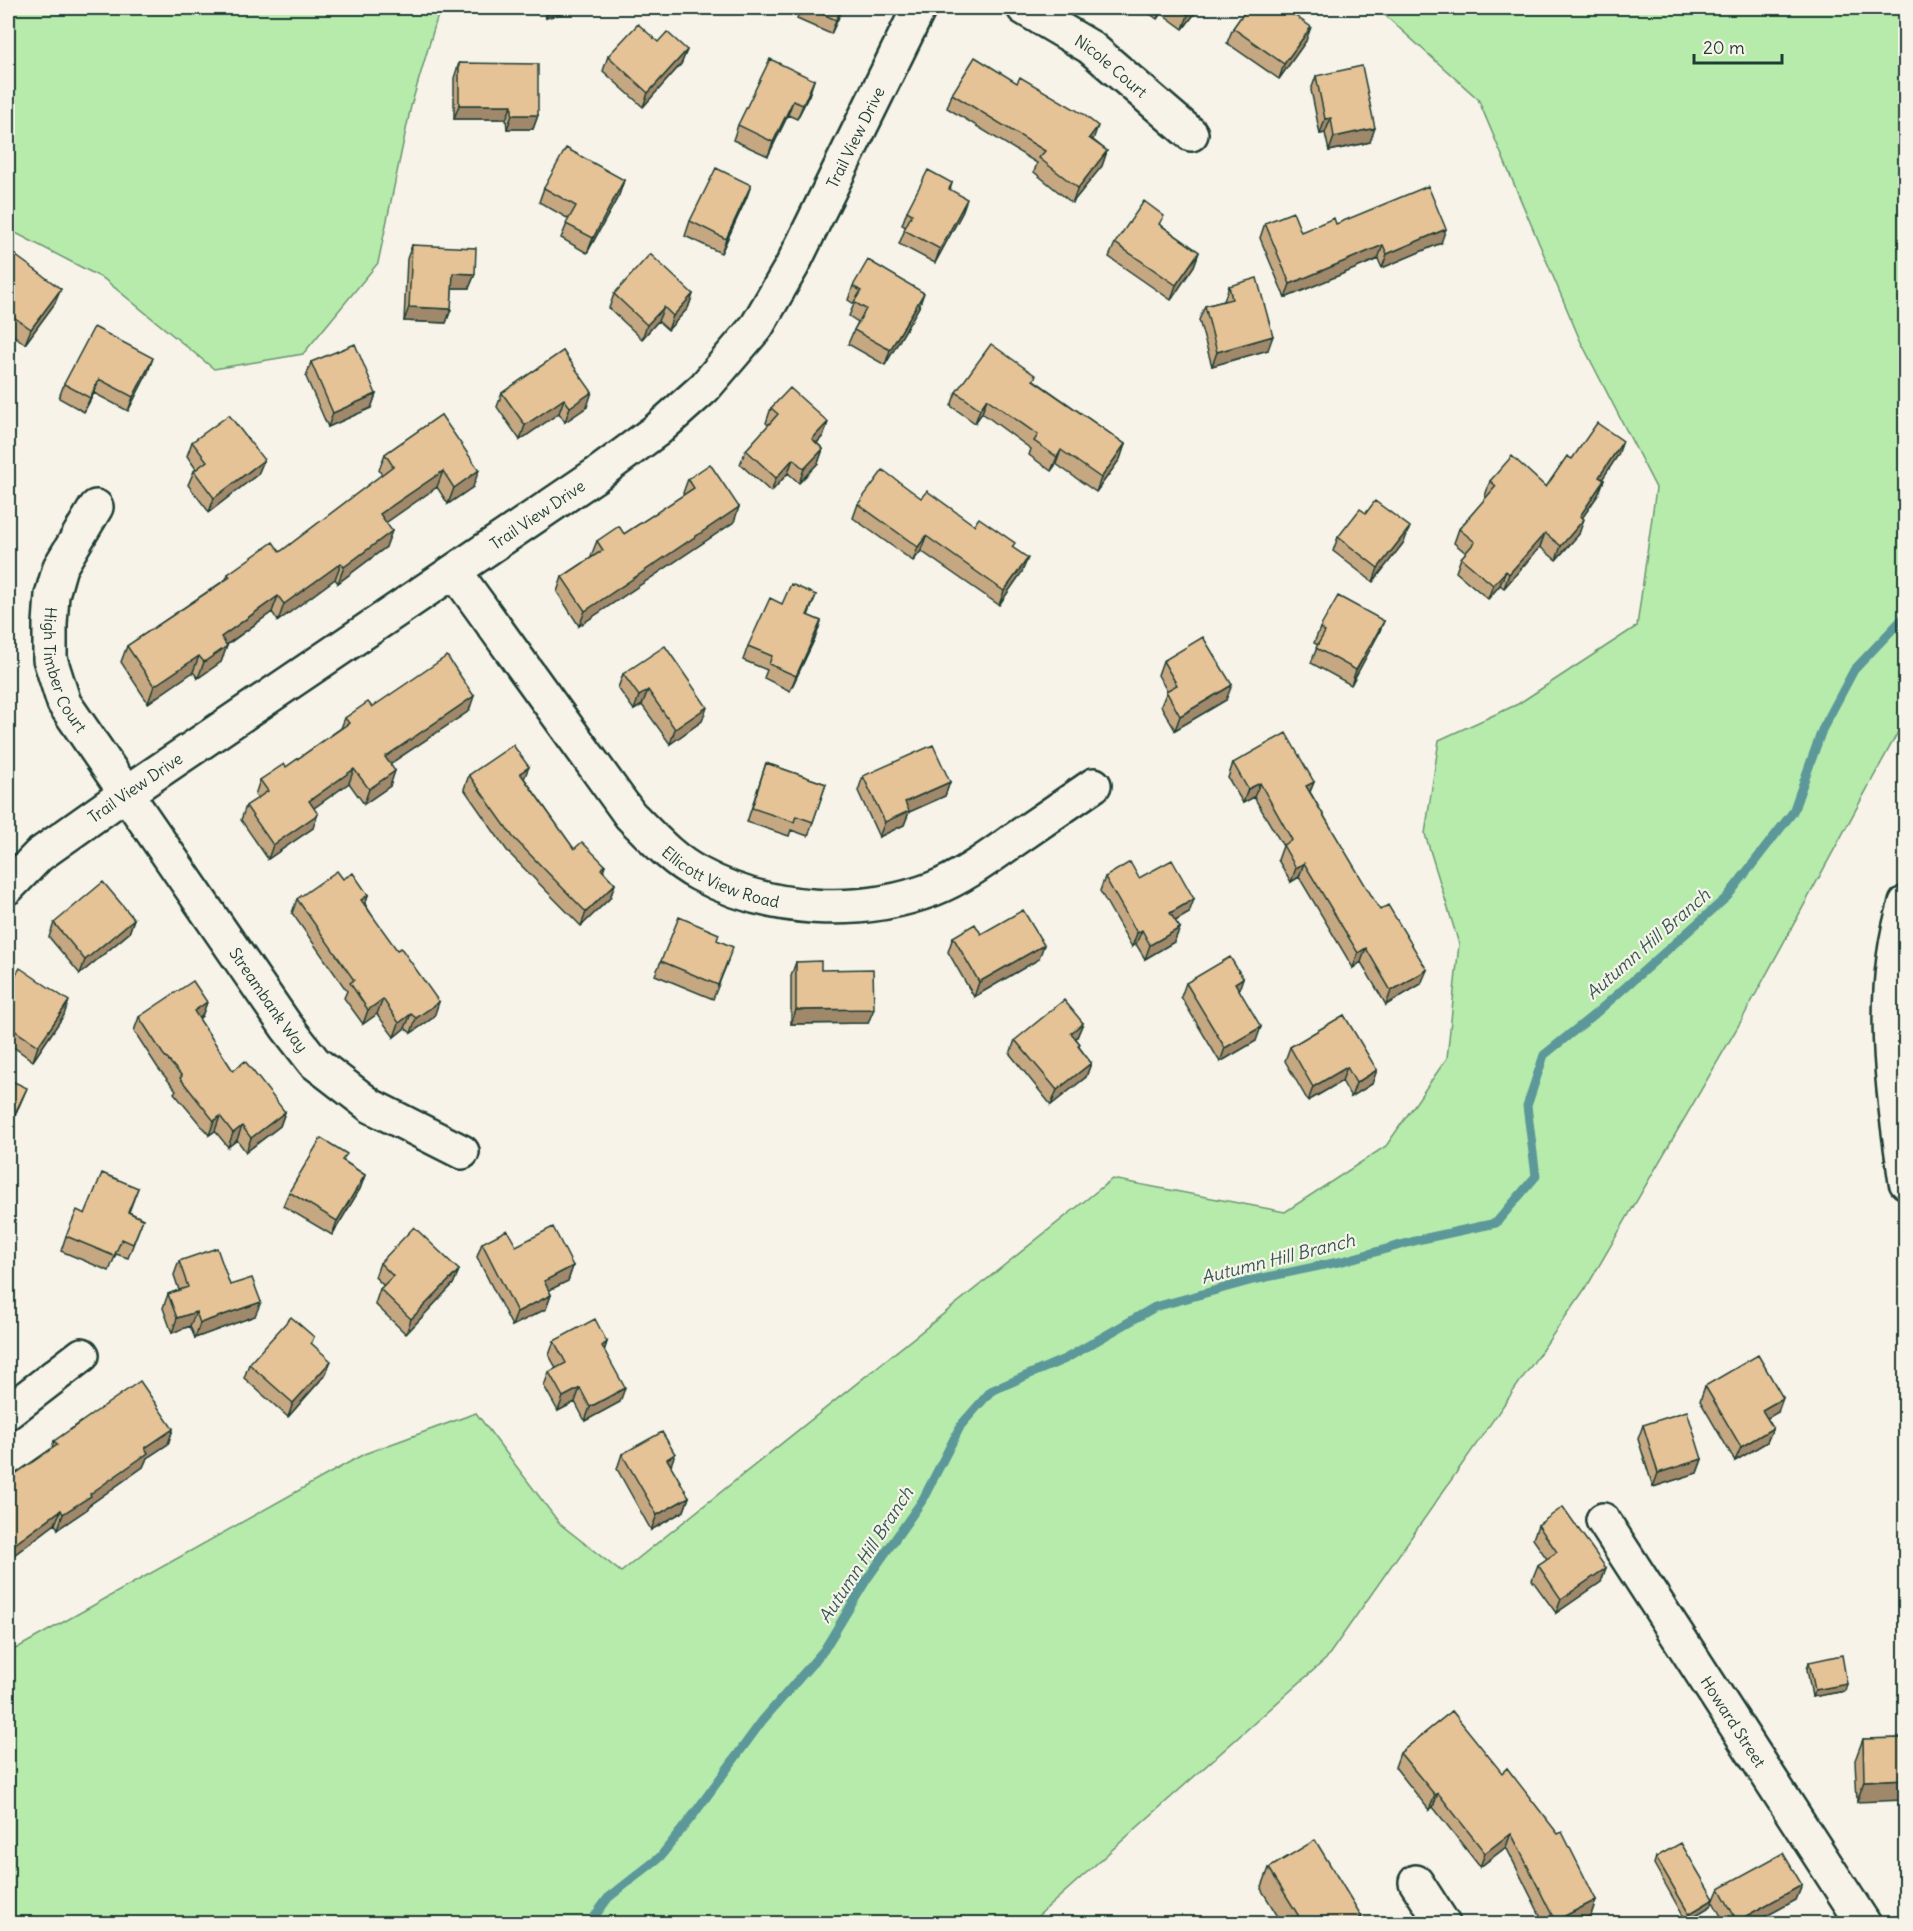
<svg xmlns="http://www.w3.org/2000/svg" width="1913" height="1931" viewBox="0 0 1913 1931" font-family="Delius,sans-serif">
<style>
.green{fill:#b6ebac;stroke:#6a9470;stroke-width:1.5}
.lines{fill:none;stroke-linecap:round;stroke-linejoin:round}
.stream{stroke:#5c9899;stroke-width:9}
.minor-casing{stroke:#1f3d34;stroke-width:38}
.minor{stroke:#f7f3e8;stroke-width:33}
.wall{fill:#c5a882;stroke:#1f3d34;stroke-width:1.5}
.shaded-wall{fill:#a0886a;stroke:#1f3d34;stroke-width:1.5}
.building{fill:#e5c397;stroke:#1f3d34;stroke-width:1.5}
.labels{text-anchor:middle;stroke-width:4.5;stroke-linejoin:round;paint-order:stroke}
.street-label{font-size:16px;fill:#1f3d34;stroke:#f7f3e8}
.water-label{font-size:18px;font-style:italic;fill:#335b56;stroke:#f7f3e8}
</style>
<rect width="100%" height="100%" fill="#f7f3e8"/>
<filter id="ink" filterUnits="userSpaceOnUse"><feTurbulence type="fractalNoise" baseFrequency=".0167" numOctaves="2"/><feDisplacementMap in="SourceGraphic" scale="12" xChannelSelector="R" yChannelSelector="G"/><feConvolveMatrix kernelMatrix="1 2 1 2 8 2 1 2 1" color-interpolation-filters="sRGB"/></filter>
<g filter="url(#ink)">
<path class="green" d="M8,8H440L411,106L378,263L303,354L214,369L104,279L8,229Z
M1377,8H1905V719L1740,1023L1589,1283L1326,1659L1030,1923H8V1653L364,1454L476,1413L560,1524L621,1572L1112,1179L1285,1212L1386,1146L1447,1058L1459,944L1425,834L1439,740L1518,704L1637,626L1656,488L1580,340L1478,99Z"/>
<g class="lines">
<path class="stream" d="M589,1924L608,1898L660,1857L694,1814L762,1721L824,1650L867,1579L922,1501L961,1425L991,1391L1065,1359L1155,1307L1253,1280L1343,1261L1422,1239L1496,1223L1536,1176L1527,1106L1544,1055L1595,1014L1727,897L1793,812L1822,730L1854,670L1906,615"/>
<defs>
<g id="minor">
<path id="s1" d="M1024,8L1090,47L1191,134"/>
<path id="s2" d="M96,507L60,567L52,595L50,624V659L64,703L286,1026L314,1062L371,1106L462,1152"/>
<path id="s3" d="M455,572L630,815C651,836 672,860 699,874C769,912 859,917 933,889C961,878 987,859 1011,842C1039,823 1066,804 1094,785"/>
<path id="s4" d="M8,887L39,855L125,794L596,475L657,430L704,388L757,326L792,266L919,8"/>
<path d="M1906,903C1878,993 1893,1091 1906,1182"/>
<path d="M8,1412L82,1355"/>
<path id="s5" d="M1603,1520L1864,1924"/>
<path d="M1416,1882L1443,1924"/>
</g>
</defs>
<use href="#minor" class="minor-casing"/>
<use href="#minor" class="minor"/>
</g>
<path class="wall" d="M543,8H579L546,18Z
M801,8H843L831,34L797,19Z
M1142,8H1199L1183,29L1161,13L1157,19Z
M1247,8H1294L1291,12L1306,41L1279,79L1227,43L1233,28Z
M658,42L687,50L681,64L643,107L603,71L608,56Z
M459,63L538,115L533,129H507L506,119H454V78Z
M1316,76L1370,142L1329,151L1325,133L1320,134L1311,90Z
M814,80L809,95L797,119L788,115L768,156L733,140L738,125Z
M952,94L1093,140L1107,151L1102,166L1072,203L1034,172L1037,163L947,108Z
M624,180L619,195L587,253L561,238L569,219L539,202L544,188Z
M952,183L950,190L962,213L935,263L899,244L906,227L902,225L907,211Z
M751,185L746,199L721,253L685,236L690,221Z
M1265,223L1301,232L1336,224L1441,243L1382,268L1378,259L1285,298L1260,238Z
M1161,225L1199,252L1194,266L1171,300L1109,257L1115,243Z
M412,245L475,274L469,288H452L451,309L446,323L404,321L407,259Z
M8,250L55,303L25,344L8,331Z
M853,286L919,307L885,365L848,344L854,330L858,322L849,316L854,304L848,300Z
M1229,286L1268,350L1212,366L1199,320L1205,306L1224,301Z
M614,294H693L688,308L668,330L658,321L642,339L609,308Z
M563,351L587,407L565,422L559,413L520,440L497,407L502,393Z
M311,362L376,394L371,408L328,427L306,377Z
M148,372L128,411L94,393L84,412L59,398L64,384Z
M1034,380L1125,444L1120,459L1096,492L1056,464L1051,471L1029,455L1031,449L982,413L975,423L951,406L956,392Z
M771,408L828,422L823,436L817,443L823,449L818,463L799,483L788,473L771,492L740,464L746,450L769,425L766,423Z
M441,415L473,487L448,504L437,487L386,522V547L338,583L335,579L278,621L272,612L227,645L221,662L198,678L193,672L148,703L121,662L127,646L226,579L228,574L280,552L382,475L379,470L385,454Z
M192,442L264,460L258,474L209,512L188,485L194,471L196,469L187,456Z
M1618,455L1602,479L1604,480L1598,495L1582,518L1579,534L1556,560L1540,547L1504,588L1500,585L1488,599L1456,572L1461,558L1466,553L1454,543L1459,529L1487,497L1485,496L1490,481L1546,487L1572,459Z
M688,479L734,522L579,626L557,592L562,577L592,557L591,556L597,541L624,534L684,495L683,493Z
M921,498L974,525L1013,548L1022,572L999,605L921,551L913,561L853,518L858,504Z
M1338,537L1404,542L1373,582L1333,551Z
M816,595L808,616L821,621L816,636L790,691L764,678L767,670L743,660L748,646L782,604Z
M1384,621L1378,635L1351,685L1311,663L1318,645L1314,643L1320,628Z
M1163,661L1226,700L1175,730L1161,706L1167,691L1158,675Z
M623,674L707,707L702,721L670,744L642,705L634,710L618,688Z
M372,707L469,711L390,764V786L364,804L349,783L314,808L313,828L268,859L241,820L246,806L258,798L255,795L260,780L286,767L341,728L345,718Z
M766,763L826,784L808,836L791,830L789,836L747,822Z
M1233,763L1314,782L1310,792L1421,984L1386,1005L1361,962L1353,968L1299,877L1291,882L1278,860L1283,846L1254,797L1243,803L1228,778Z
M469,775L524,778L574,849L605,865L603,871L615,884L610,898L581,926L508,852L464,789Z
M863,776L950,782L945,796L909,812L904,825L879,837L858,791Z
M1105,877L1139,878L1189,913L1175,921L1180,928L1174,942L1145,959L1136,944L1132,947L1100,891Z
M343,879L368,895L365,904L434,1017L411,1033L405,1028L394,1037L377,1014L363,1024L344,998L347,991L292,913L297,899Z
M134,919L129,933L80,974L49,937L54,923Z
M981,934L1039,959L974,997L948,952L953,937Z
M717,940L728,961L713,999L655,975L661,961Z
M796,962L821,970L868,1023L791,1024V976Z
M1186,983L1239,989L1256,1041L1220,1062L1181,997Z
M8,987L64,1015L33,1061L8,1043Z
M207,1002L202,1016L199,1019L233,1071L285,1112L280,1126L246,1152L237,1140L228,1147L215,1131L209,1135L174,1093L176,1090L158,1068L134,1031L139,1017Z
M1344,1015L1372,1084L1351,1097L1342,1081L1308,1101L1285,1061L1290,1047Z
M1083,1023L1077,1037L1076,1039L1080,1044L1079,1047L1091,1063L1086,1077L1051,1105L1010,1054L1015,1040Z
M344,1161L365,1175L360,1189L332,1235L283,1206L289,1192Z
M138,1188L129,1212L143,1219L128,1258L116,1254L109,1271L61,1251L66,1236L85,1214Z
M482,1243L516,1246L573,1266L568,1281L549,1290L551,1295L546,1309L512,1326L477,1257Z
M179,1261L230,1285L255,1316L195,1338L190,1326L172,1333L163,1308L168,1294L179,1290L174,1275Z
M380,1263L459,1270L453,1284L406,1334L375,1304L380,1289L384,1286L375,1277Z
M314,1337L311,1344L325,1375L288,1417L244,1378L249,1364Z
M554,1341L607,1342L604,1351L620,1402L585,1421L575,1402L558,1411L544,1386L549,1372L556,1368L549,1355Z
M1705,1386L1778,1412L1767,1418L1773,1428L1767,1442L1735,1461L1700,1401Z
M1643,1425L1702,1459L1697,1473L1653,1487L1638,1439Z
M173,1429L168,1444L147,1458L143,1467L88,1506L86,1510L58,1529L55,1524L10,1558L8,1565V1479L52,1448L54,1441Z
M622,1454L689,1497L684,1511L651,1530L617,1469Z
M1538,1525L1601,1582L1556,1613L1532,1580L1538,1565L1547,1559L1533,1539Z
M1809,1662L1845,1691L1812,1697L1807,1669Z
M1452,1711L1596,1900L1591,1915L1573,1923H1544L1506,1847L1480,1867L1433,1807L1429,1810L1395,1767L1400,1753Z
M1905,1738L1857,1802L1855,1760L1863,1739Z
M1656,1857L1711,1906L1686,1921L1654,1864Z
M1269,1868L1360,1923H1282L1261,1889Z
M1802,1885L1796,1900L1753,1923H1725L1713,1902L1719,1888Z"/>
<path class="shaded-wall" d="M550,8H579L546,18Z
M842,8H843L831,34L836,20Z
M1161,8H1163L1161,13L1157,19Z
M1193,8H1199L1183,29L1188,15Z
M1289,8H1294L1282,24L1287,10Z
M1311,27L1306,41L1279,79L1284,64Z
M687,50L681,64L643,107L648,93Z
M814,80L809,95L797,119L803,105Z
M793,101L788,115L768,156L773,142Z
M459,105H512L506,119H454Z
M512,115H538L533,129H507Z
M1331,118L1325,133L1320,134L1325,119Z
M1098,126L1093,140L1089,138Z
M1375,128L1370,142L1329,151L1334,137Z
M1107,151L1102,166L1072,203L1078,188Z
M624,180L619,195L587,253L593,238Z
M751,185L746,199L721,253L726,239Z
M967,199L962,213L935,263L940,249Z
M1446,229L1441,243L1382,268L1387,254Z
M1383,245L1378,259L1285,298L1290,284Z
M1199,252L1194,266L1171,300L1176,285Z
M453,273L475,274L469,288H447Z
M61,289L55,303L25,344L31,329Z
M924,293L919,307L885,365L890,350Z
M693,294L688,308L668,330L673,316Z
M409,307L451,309L446,323L404,321Z
M664,307L658,321L642,339L647,325Z
M1273,336L1268,350L1212,366L1217,352Z
M153,358L148,372L128,411L133,397Z
M99,379L94,393L84,412L90,398Z
M592,392L587,407L565,422L570,407Z
M376,394L371,408L328,427L333,413Z
M564,399L559,413L520,440L525,425Z
M987,399L982,413L975,423L980,409Z
M828,422L823,436L807,453L812,439Z
M1623,441L1618,455L1594,492L1599,477Z
M1125,444L1120,459L1096,492L1101,478Z
M823,449L818,463L799,483L804,469Z
M1061,450L1056,464L1051,471L1057,457Z
M793,459L788,473L771,492L776,478Z
M264,460L258,474L209,512L214,498Z
M479,470L473,487L448,504L454,488Z
M443,471L437,487L374,531L380,514Z
M1604,480L1598,495L1574,530L1580,516Z
M739,507L734,522L579,626L585,611Z
M1584,519L1579,534L1556,560L1561,546Z
M1410,527L1404,542L1373,582L1378,568Z
M392,531L386,547L338,583L344,567Z
M1545,533L1540,547L1504,588L1509,574Z
M926,536L921,551L913,561L918,547Z
M1028,558L1022,572L999,605L1004,591Z
M341,563L335,579L278,621L284,604Z
M1506,571L1500,585L1488,599L1493,585Z
M278,596L272,612L215,653L221,637Z
M821,621L816,636L790,691L796,676Z
M1384,621L1378,635L1351,685L1356,670Z
M227,646L221,662L198,678L204,662Z
M199,656L193,672L148,703L154,686Z
M1232,685L1226,700L1175,730L1180,716Z
M648,690L642,705L634,710L639,696Z
M474,696L469,711L379,771L385,757Z
M707,707L702,721L670,744L675,729Z
M12,735L8,747V736Z
M529,767L523,781L520,773Z
M354,769L349,783L304,815L309,801Z
M395,771L390,786L364,804L369,789Z
M950,782L945,796L909,812L904,825L879,837L885,822L905,802Z
M1314,782L1308,796L1306,786Z
M1260,783L1254,797L1243,803L1248,789Z
M318,814L313,828L268,859L273,845Z
M1304,863L1299,877L1291,882L1296,868Z
M615,884L610,898L581,926L586,912Z
M368,895L363,909L361,900Z
M1194,899L1189,913L1165,927L1170,913Z
M134,919L129,933L80,974L85,960Z
M1180,928L1174,942L1145,959L1150,945Z
M1142,930L1136,944L1132,947L1137,933Z
M1044,945L1039,959L974,997L979,982Z
M1366,948L1361,962L1353,968L1358,953Z
M1427,970L1421,984L1386,1005L1391,991Z
M1243,978L1238,993L1235,983Z
M383,999L377,1014L363,1024L368,1010Z
M69,1001L64,1015L33,1061L38,1046Z
M207,1002L202,1016L189,1025L194,1011Z
M439,1002L434,1017L411,1033L416,1018Z
M874,1009L868,1023L791,1024L796,1010Z
M411,1014L405,1028L394,1037L399,1023Z
M1083,1023L1077,1037L1066,1047L1071,1033Z
M1261,1027L1256,1041L1220,1062L1225,1048Z
M1091,1063L1086,1077L1051,1105L1057,1090Z
M1347,1067L1342,1081L1308,1101L1313,1087Z
M1377,1070L1372,1084L1351,1097L1356,1083Z
M27,1088L21,1102L8,1131V1128Z
M285,1112L280,1126L246,1152L251,1138Z
M220,1116L215,1131L209,1135L214,1121Z
M242,1126L237,1140L228,1147L233,1133Z
M365,1175L360,1189L332,1235L337,1221Z
M573,1266L568,1281L539,1295L544,1281Z
M459,1270L453,1284L406,1334L411,1319Z
M551,1295L546,1309L512,1326L517,1312Z
M261,1302L255,1316L195,1338L200,1323Z
M196,1312L190,1326L172,1333L177,1318Z
M607,1342L602,1357V1346Z
M331,1361L325,1375L288,1417L293,1403Z
M580,1388L575,1402L558,1411L563,1397Z
M625,1388L620,1402L585,1421L590,1407Z
M1783,1398L1778,1412L1757,1424L1762,1410Z
M1773,1428L1767,1442L1735,1461L1741,1447Z
M173,1429L168,1444L147,1458L143,1467L88,1506L86,1510L58,1529L63,1514L145,1448Z
M675,1454L670,1468L667,1459Z
M1702,1459L1697,1473L1653,1487L1658,1473Z
M689,1497L684,1511L651,1530L657,1515Z
M61,1510L55,1524L10,1558L8,1565V1549Z
M1606,1568L1601,1582L1556,1613L1561,1599Z
M1847,1684L1845,1691L1812,1697L1815,1690Z
M1905,1779V1800L1857,1802L1864,1781Z
M1438,1793L1433,1807L1429,1810L1435,1795Z
M1511,1833L1506,1847L1480,1867L1485,1853Z
M1802,1885L1796,1900L1753,1923H1736L1737,1921Z
M1714,1899L1711,1906L1686,1921L1689,1914Z
M1596,1900L1591,1915L1573,1923H1554L1555,1921Z
M1362,1917L1360,1923H1351Z"/>
<path class="building" d="M809,8H842L836,20Z
M1178,8H1193L1188,15Z
M1247,8H1289L1287,10L1311,27L1284,64L1233,28Z
M638,24L658,42L667,32L687,50L648,93L608,56Z
M975,57L1017,83L1020,77L1083,114L1098,126L1089,138L1107,151L1078,188L1039,158L1045,151L952,94Z
M770,59L814,80L803,105L793,101L773,142L738,125Z
M459,63L538,64V115H512V105H459Z
M1362,66L1375,128L1334,137L1331,118L1325,119L1316,76Z
M566,148L624,180L593,238L566,224L576,206L544,188Z
M716,168L751,185L726,239L690,221Z
M928,170L952,183L949,189L967,199L940,249L904,230L912,214L907,211Z
M1428,186L1446,229L1387,254L1383,245L1290,284L1265,223L1293,212L1301,232L1334,218L1336,224Z
M1144,201L1164,216L1159,224L1199,252L1176,285L1115,243Z
M412,245L476,248L475,274L453,273L451,309L409,307Z
M8,250L61,289L31,329L8,313V303L9,301L8,300Z
M650,254L693,294L673,316L664,307L647,325L614,294Z
M868,260L924,293L890,350L854,330L866,309L854,302L861,291L853,286Z
M1257,278L1273,336L1217,352L1205,306L1232,299L1229,286Z
M94,327L153,358L133,397L99,379L90,398L64,384Z
M355,344L376,394L333,413L311,362Z
M991,344L1036,376L1033,380L1125,444L1101,478L1061,450L1057,457L1034,441L1038,435L987,399L980,409L956,392Z
M563,351L592,392L570,407L564,399L525,425L502,393Z
M790,388L828,422L812,439L823,449L804,469L793,459L776,478L746,450L778,414L771,408Z
M229,415L264,460L214,498L194,471L207,461L192,442Z
M441,415L479,470L454,488L443,471L380,514L392,531L344,567L341,563L284,604L278,596L221,637L227,646L204,662L199,656L154,686L127,646L230,577L228,574L273,542L280,552L393,466L385,454Z
M1597,423L1623,441L1599,477L1604,480L1580,516L1584,519L1561,546L1545,533L1509,574L1506,571L1493,585L1461,558L1475,542L1459,529L1496,486L1490,481L1512,456L1546,487L1567,456L1572,459Z
M710,464L739,507L585,611L562,577L603,550L597,541L619,526L624,534L694,488L688,479Z
M883,470L921,498L927,491L974,525L979,518L1015,543L1012,547L1028,558L1004,591L926,536L918,547L858,504Z
M1375,501L1410,527L1378,568L1338,537L1360,509L1366,513Z
M791,584L816,595L807,615L821,621L796,676L769,664L772,656L748,646L770,598L782,604Z
M1338,596L1384,621L1356,670L1316,648L1325,632L1320,628Z
M1203,637L1232,685L1180,716L1166,691L1177,685L1163,661Z
M665,646L707,707L675,729L648,690L639,696L623,674Z
M447,656L474,696L385,757L395,771L369,789L354,769L309,801L318,814L273,845L246,806L268,791L260,780L284,764L286,767L349,723L345,718L368,702L372,707Z
M8,708L12,735L8,736Z
M1286,733L1314,782L1306,786L1380,910L1388,905L1427,970L1391,991L1366,948L1358,953L1304,863L1296,868L1283,845L1292,840L1260,783L1248,789L1233,763Z
M513,745L529,767L520,773L574,849L582,842L605,865L601,869L615,884L586,912L513,837L469,775Z
M933,745L950,782L905,802L909,811L885,822L863,776Z
M766,763L826,784L813,822L796,816L794,822L752,808Z
M8,771L10,785H8Z
M1172,860L1194,899L1170,913L1180,928L1150,945L1142,930L1137,933L1105,877L1130,862L1139,878Z
M337,871L343,879L353,873L368,895L361,900L397,950L401,948L439,1002L416,1018L411,1014L399,1023L383,999L368,1010L350,983L354,980L297,899Z
M103,882L134,919L85,960L54,923Z
M1023,910L1044,945L979,982L953,937L975,924L981,934Z
M679,917L719,934L717,940L733,947L718,985L661,961Z
M1230,957L1243,978L1235,983L1261,1027L1225,1048L1186,983Z
M821,961V970L873,969L874,1009L796,1010V962Z
M20,968L69,1001L38,1046L8,1026V1005L14,996L8,992V987Z
M193,981L207,1002L194,1011L233,1071L245,1061L285,1112L251,1138L242,1126L233,1133L220,1116L214,1121L180,1078L182,1076L163,1054L139,1017Z
M1064,1000L1083,1023L1071,1033L1080,1044L1078,1046L1091,1063L1057,1090L1015,1040Z
M1344,1015L1377,1070L1356,1083L1347,1067L1313,1087L1290,1047Z
M8,1079L27,1088L8,1128Z
M321,1138L347,1154L342,1160L365,1175L337,1221L289,1192Z
M102,1173L138,1188L128,1212L143,1219L133,1244L122,1239L114,1256L66,1236L77,1210L85,1214Z
M414,1227L459,1270L411,1319L380,1289L393,1276L380,1263Z
M553,1227L573,1266L544,1281L551,1295L517,1312L482,1243L507,1230L516,1246Z
M217,1248L230,1285L252,1278L261,1302L200,1323L196,1312L177,1318L168,1294L188,1287L179,1261Z
M8,1264L13,1266L8,1282Z
M291,1317L314,1337L311,1343L331,1361L293,1403L249,1364Z
M595,1319L607,1342L602,1346L625,1388L590,1407L580,1388L563,1397L549,1372L566,1363L554,1341Z
M1758,1355L1783,1398L1762,1410L1773,1428L1741,1447L1705,1386Z
M140,1381L173,1429L145,1448L148,1453L90,1494L91,1496L63,1514L61,1510L8,1549L12,1553L8,1556V1479L57,1445L54,1441Z
M1687,1411L1702,1459L1658,1473L1643,1425Z
M662,1432L675,1454L667,1459L689,1497L657,1515L622,1454Z
M1563,1507L1606,1568L1561,1599L1538,1565L1557,1552L1538,1525Z
M1842,1655L1847,1684L1815,1690L1809,1662Z
M1452,1711L1502,1773L1507,1768L1558,1834L1562,1832L1596,1900L1555,1921L1511,1833L1485,1853L1438,1793L1435,1795L1400,1753Z
M1905,1738V1779L1864,1781L1863,1739Z
M1315,1840L1362,1917L1351,1923H1303L1269,1868Z
M1681,1843L1714,1899L1689,1914L1656,1857Z
M1783,1853L1802,1885L1737,1921L1719,1888Z"/>
</g>
<g class="labels">
<g class="street-label">
<text dy="6" stroke="none"><textPath href="#s1" startOffset="105">Nicole Court</textPath></text>
<text dy="6" stroke="none"><textPath href="#s4" startOffset="1152">Trail View Drive</textPath></text>
<text dy="6" stroke="none"><textPath href="#s4" startOffset="648">Trail View Drive</textPath></text>
<text dy="6" stroke="none"><textPath href="#s2" startOffset="177">High Timber Court</textPath></text>
<text dy="6" stroke="none"><textPath href="#s4" startOffset="162">Trail View Drive</textPath></text>
<text dy="6" stroke="none"><textPath href="#s3" startOffset="412">Ellicott View Road</textPath></text>
<text dy="6" stroke="none"><textPath href="#s2" startOffset="570">Streambank Way</textPath></text>
<text dy="6" stroke="none"><textPath href="#s5" startOffset="240">Howard Street</textPath></text>
</g>
<g class="water-label">
<text transform="translate(1648 944) rotate(-41)" y="6">Autumn Hill Branch</text>
<text transform="translate(1278 1259) rotate(-14)" y="6">Autumn Hill Branch</text>
<text transform="translate(866 1555) rotate(-57)" y="6">Autumn Hill Branch</text>
</g>
</g>
<rect width="1913" height="1931" fill="none" stroke="#f7f3e8" stroke-width="30"/>
<rect x="15" y="15" width="1883" height="1901" fill="none" stroke="#1f3d34" stroke-width="2" filter="url(#ink)"/>
<path d="M1694 54v9h88v-9" fill="none" stroke="#1f3d34" stroke-width="3"/>
<text x="1703" y="54" font-size="18" fill="#1f3d34" stroke="#f7f3e8" stroke-width="4.5" paint-order="stroke">20 m</text>
</svg>
